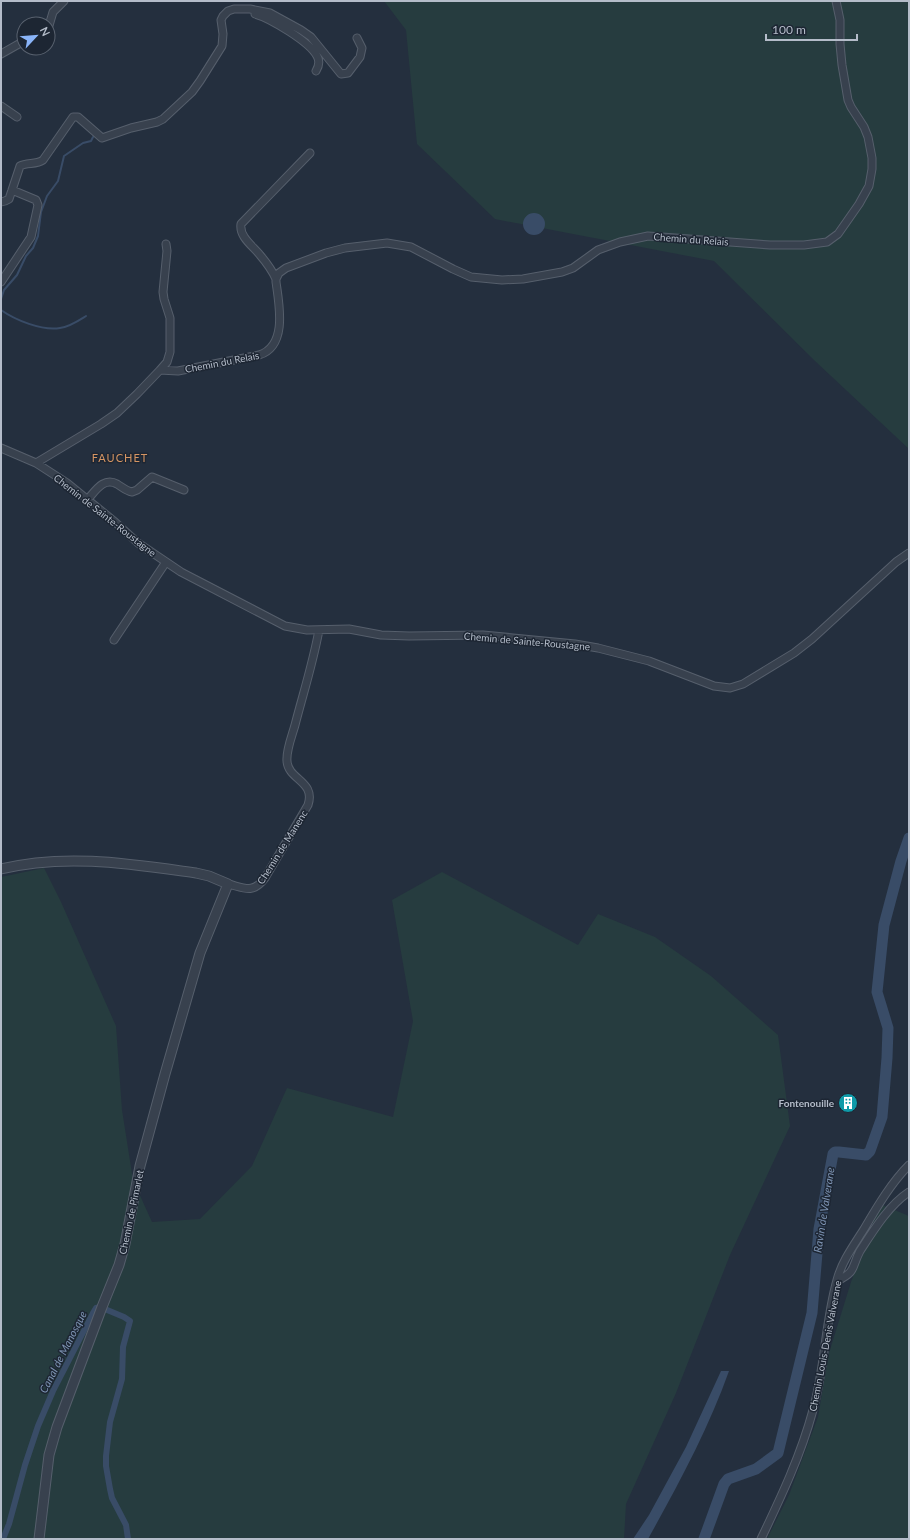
<svg xmlns="http://www.w3.org/2000/svg" width="910" height="1540" viewBox="0 0 910 1540" font-family="Lato,sans-serif">
<style>
.green{fill:#263c3f}
.water{fill:#394c67}
.lines{fill:none;stroke-linecap:round;stroke-linejoin:round}
.stream{stroke:#394c67;stroke-width:2}
.canal{stroke:#394c67;stroke-width:6}
.river{stroke:#394c67;stroke-width:11}
.minor-casing{stroke:#565f6c;stroke-width:9}
.tertiary-casing{stroke:#565f6c;stroke-width:11}
.minor{stroke:#38414e;stroke-width:7}
.tertiary{stroke:#38414e;stroke-width:9}
.labels{text-anchor:middle;stroke-width:3;stroke-linejoin:round;paint-order:stroke}
.street-label{font-size:10px;fill:#b4bcc9;stroke:#1d2633}
.poi-label{font-size:10px;font-weight:bold;fill:#b4bcc9;stroke:#1d2633;text-anchor:end}
.neighbourhood-label{font-size:11px;letter-spacing:1px;fill:#d59563;stroke:#1d2633}
.water-label{font-size:11px;font-style:italic;fill:#7c92b1;stroke:#1d2633}
</style>
<rect width="100%" height="100%" fill="#242f3e"/>
<path class="green" d="M384,1H909V449L815,361L714,261L495,219L417,144L406,30Z
M44,868L61,902L116,1026L122,1110L133,1180L152,1222L200,1219L252,1166L287,1088L393,1117L413,1021L392,900L442,872L578,945L598,914L655,937L711,976L778,1035L790,1126L730,1255L676,1393L626,1504L624,1539H1V877Z
M880,1204L909,1216V1539H767L789,1495L818,1417L829,1353L851,1282Z"/>
<path class="water" d="M523 224a11 11 0 1 1 22 0a11 11 0 1 1-22 0Z
M721,1371H729C708,1430 678,1485 648,1539H633L649,1515L686,1447Z"/>
<g class="lines">
<path class="stream" d="M1,299L4,290L17,275L26,256L33,248L38,236L41,212L47,196L58,181L64,156L83,143L91,141L93,137
M1,310C15,320 42,331 60,328C69,327 78,321 86,316"/>
<path class="canal" d="M3,1539L9,1524L25,1465L38,1426L53,1391L93,1313L96,1308L100,1307L124,1317L130,1321L123,1347L122,1379L110,1422L106,1456V1466L110,1489L112,1498L126,1525L128,1539"/>
<path class="river" d="M704,1539L724,1484L728,1479L756,1469L778,1453L812,1313L819,1229L833,1154L835,1152H839L866,1155L870,1151L882,1117L887,1058L888,1028L877,992L884,925L901,861L909,838"/>
<defs>
<path id="minor" d="M255,14C270,18 310,42 317,56C320,61 319,66 316,71
M48,29L53,12L64,1
M1,54L24,41
M1,106L17,117
M1,202L5,201L9,199L20,166C27,162 36,165 43,160L73,117H78L102,138L131,128L157,122L163,119L192,92L200,81L222,46L223,34L221,20L223,16L228,11L234,9H250L270,13L301,30L311,37L341,74L348,73L360,57L362,48L357,38
M276,279C272,270 266,262 260,255C253,246 239,237 241,224L310,153
M1,282L31,237L38,205L36,200L12,190
M160,370L167,362L170,352V318L164,299L163,292L167,251L166,244
M1,448L36,463L67,483L115,522L138,543L181,572L285,626L307,630L349,629L381,635L409,636L483,635L575,644L598,648L649,661L714,686L730,688L743,684L794,653L812,639L896,562L909,553
M36,463L101,424L117,413L137,394L160,370L178,371L259,355C288,346 279,304 276,282V279L279,273L286,268L326,253L345,248L387,243L411,247L453,269L471,277L502,280L523,279L562,272L573,268L598,250L620,242L648,236L770,245H804L827,242L838,234L859,204L869,186L872,169V158L868,137L864,127L851,107L848,100L842,65L840,44V20L836,1
M88,499C96,490 104,477 117,484C122,487 126,491 132,492L137,490L152,477L184,490
M114,640L166,562
M228,884C245,888 253,894 265,878L308,805C316,781 288,780 287,761C286,750 292,736 295,725C303,694 313,663 319,630
M837,1281C857,1271 851,1268 860,1251C873,1231 889,1205 909,1192
M761,1539C781,1497 801,1455 813,1410C825,1368 825,1322 837,1280C842,1261 854,1245 864,1229C877,1207 891,1183 909,1165"/>
<path id="tertiary" d="M1,869C66,853 131,864 196,873L209,876L228,884L200,953L165,1074L140,1166L125,1244L119,1265L102,1307L57,1427L49,1455L39,1539"/>
</defs>
<use href="#minor" class="minor-casing"/>
<use href="#tertiary" class="tertiary-casing"/>
<use href="#minor" class="minor"/>
<use href="#tertiary" class="tertiary"/>
</g>
<defs>
<symbol id="building-disc" viewBox="-11 -11 22 22"><circle r="9.5" fill="#0f9aa8" stroke="#1d2633"/><path d="M-4-6H4V6H1V3H-1V6H-4ZM-2.5-4.3h1.7v1.8h-1.7ZM.8-4.3h1.7v1.8H.8ZM-2.5-1h1.7V.8h-1.7ZM.8-1h1.7V.8H.8Z" fill="#fff"/></symbol>
</defs>
<g fill-rule="evenodd">
<use href="#building-disc" x="837" y="1092" width="22" height="22"/>
</g>
<g class="labels">
<g class="street-label">
<text transform="translate(691 239) rotate(4)" y="4">Chemin du Relais</text>
<text transform="translate(222 362) rotate(-11)" y="4">Chemin du Relais</text>
<text transform="translate(105 515) rotate(38)" y="4">Chemin de Sainte-Roustagne</text>
<text transform="translate(527 641) rotate(5)" y="4">Chemin de Sainte-Roustagne</text>
<text transform="translate(282 847) rotate(-58)" y="4">Chemin de Manenc</text>
<text transform="translate(131 1212) rotate(-78)" y="4">Chemin de Pimarlet</text>
<text transform="translate(825 1346) rotate(-79)" y="4">Chemin Louis-Denis Valverane</text>
</g>
<g class="poi-label">
<text x="834" y="1107">Fontenouille</text>
</g>
<g class="neighbourhood-label">
<text x="120" y="462">FAUCHET</text>
</g>
<g class="water-label">
<text transform="translate(824 1210) rotate(-81)" y="4">Ravin de Valverane</text>
<text transform="translate(63 1352) rotate(-63)" y="4">Canal de Manosque</text>
</g>
</g>
<rect width="910" height="1540" fill="none" stroke="#b4bcc9" stroke-width="4"/>
<g transform="translate(36 36) rotate(64)"><circle r="19" fill="#1d2633" stroke="#59626f"/>
<path d="M0-3L7 15L0 10L-7 15Z" fill="#8ab4f8"/>
<text y="-6" font-size="11" font-weight="bold" text-anchor="middle" fill="#b4bcc9">N</text>
</g>
<path d="M766 34v6h91v-6" fill="none" stroke="#b4bcc9" stroke-width="2"/>
<text x="772" y="34" font-size="12" fill="#b4bcc9" stroke="#1d2633" stroke-width="3" paint-order="stroke">100 m</text>
</svg>
